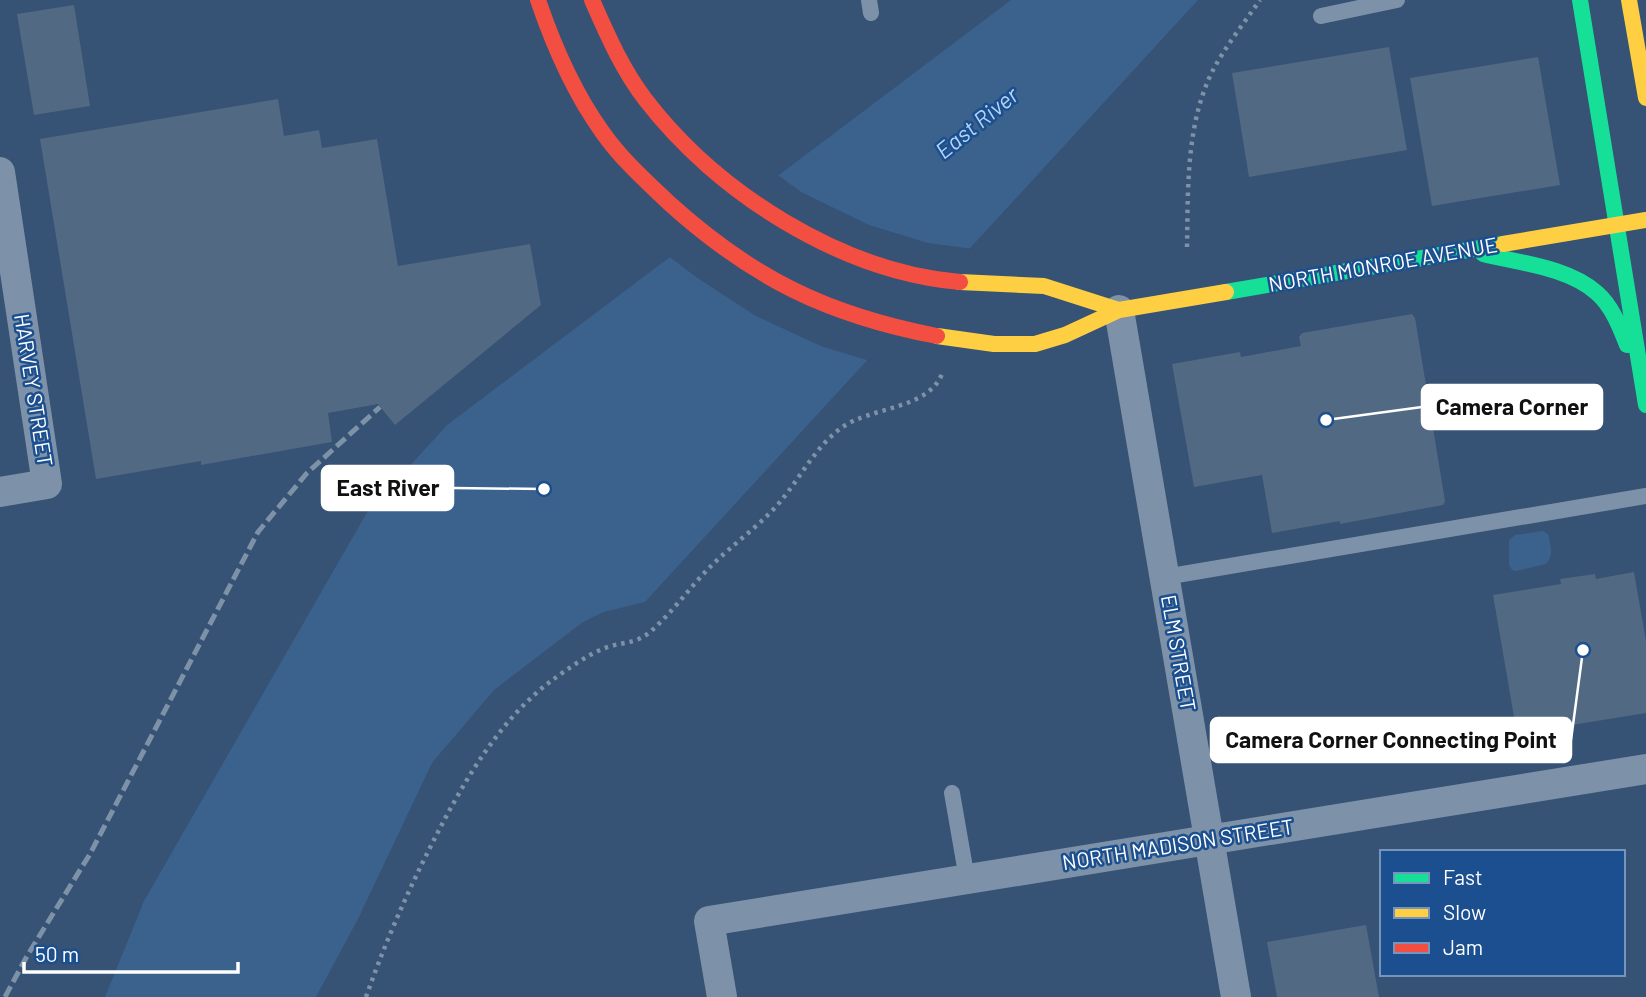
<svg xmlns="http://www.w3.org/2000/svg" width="1646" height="997" viewBox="0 0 1646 997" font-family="Barlow,sans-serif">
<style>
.water{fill:#3b618d}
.pier{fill:#365274}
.building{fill:#526984}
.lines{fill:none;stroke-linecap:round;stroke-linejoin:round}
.path{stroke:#7d92a8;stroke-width:4.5;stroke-dasharray:3.5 5;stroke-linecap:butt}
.lane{stroke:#7d92a8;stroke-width:16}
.street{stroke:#7d92a8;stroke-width:30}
.fast{stroke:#16e098;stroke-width:16}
.slow{stroke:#ffcf43;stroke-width:16}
.jam{stroke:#f24e42;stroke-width:16}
.rail{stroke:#7e92a7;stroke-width:5;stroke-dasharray:12 5;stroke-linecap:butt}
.labels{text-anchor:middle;stroke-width:5;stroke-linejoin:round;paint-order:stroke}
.street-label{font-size:21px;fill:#fff;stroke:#1b4f8f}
.water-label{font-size:23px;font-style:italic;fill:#b5d3f5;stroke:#1b4f8f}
.leader{fill:none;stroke:#fff;stroke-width:2.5}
.callout-dot{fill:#fff;stroke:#1b4f8f;stroke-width:2.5}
.callout{fill:#fff;stroke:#fff;stroke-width:2.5}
.callout-label{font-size:23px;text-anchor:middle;font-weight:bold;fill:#111}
</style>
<rect width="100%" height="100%" fill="#365274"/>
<path class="water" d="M1011,0H1198L645,602L604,612L583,622L494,690L432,763L358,919L316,997H105L144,901L366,514L447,425Z
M1543,531L1548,534C1551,545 1554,555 1546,564L1516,571L1512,570L1509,565V540L1515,535Z"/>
<path class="pier" d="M775,173L801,192L869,225L928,243L973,249L870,361L821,346L756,316L699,279L667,255Z"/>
<path class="building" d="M74,5L90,106L34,115L17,14Z
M1389,47L1407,150L1249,177L1232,73Z
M1538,57L1560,185L1432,206L1410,78Z
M278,99L284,136L319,130L322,148L377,139L398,266L530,244L541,305L395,425L378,404L328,413L332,442L201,465V461L96,479L40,139Z
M1412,314L1415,318L1445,501L1443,505L1340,524V521L1272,533L1262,475L1194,487L1172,364L1240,352L1241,357L1301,346L1299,337L1302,333Z
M1634,572L1646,641V713L1517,734L1493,595L1561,584L1560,579L1595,574L1596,579Z
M1366,925L1379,997H1277L1267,942Z"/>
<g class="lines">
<path class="path" d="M1187,247C1188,189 1186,125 1212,72C1225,47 1244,23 1260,0
M366,997C386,940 410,886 438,832C467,776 501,719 551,681C568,669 590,652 611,646C625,642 637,643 650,632C672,613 690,587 711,566C733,544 766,521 784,497C803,473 816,447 841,428C871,406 931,410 943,371"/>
<path class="lane" d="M869,0L871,13
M1321,16L1397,0
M1165,577L1646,496
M952,793L967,879"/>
<path class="street" d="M0,172L47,484L0,492
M1119,310L1236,997
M722,997L709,921L1646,769"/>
<path class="fast" d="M1580,0L1646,405
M1483,254C1519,263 1568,267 1597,293C1612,306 1620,327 1627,345
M1226,292L1503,244"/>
<path class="slow" d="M1629,0L1646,98
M1503,244L1646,220
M960,282L1044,286L1119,310
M937,336L994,344H1035L1065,335L1119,310L1226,292"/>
<path class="jam" d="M538,0C554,47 574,93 603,133C622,160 646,181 669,203C752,278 827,315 937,336
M592,0C607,34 622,69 645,99C716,192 841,272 960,282"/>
<path class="rail" d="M5,997L27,956L90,854L258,532L307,473L380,407"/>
</g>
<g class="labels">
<g class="street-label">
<text transform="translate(1383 265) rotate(-10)" y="7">NORTH MONROE AVENUE</text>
<text transform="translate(33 390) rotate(81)" y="7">HARVEY STREET</text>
<text transform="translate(1178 653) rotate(80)" y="7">ELM STREET</text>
<text transform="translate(1178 845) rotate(-9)" y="7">NORTH MADISON STREET</text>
</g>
<g class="water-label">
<text transform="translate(977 123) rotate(-39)" y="8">East River</text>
</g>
</g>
<path class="leader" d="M1326 420L1422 407M544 489L453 488M1583 650L1571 740"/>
<g class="callout-dot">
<circle cx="1326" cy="420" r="7"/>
<circle cx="544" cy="489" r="7"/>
<circle cx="1583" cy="650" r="7"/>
</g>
<g class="callout">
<rect x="1422" y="385" width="180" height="44" rx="7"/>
<rect x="322" y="466" width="131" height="44" rx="7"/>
<rect x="1211" y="718" width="360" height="44" rx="7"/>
</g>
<g class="callout-label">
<text x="1512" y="415">Camera Corner</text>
<text x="388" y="496">East River</text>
<text x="1391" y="748">Camera Corner Connecting Point</text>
</g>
<rect x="1380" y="850" width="245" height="126" fill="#1b4f8f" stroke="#7695bc" stroke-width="2"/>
<rect x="1394" y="873" width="35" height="10" fill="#16e098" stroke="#7695bc" stroke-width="2"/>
<text x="1443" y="885" font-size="21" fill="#ffffff">Fast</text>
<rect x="1394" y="908" width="35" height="10" fill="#ffcf43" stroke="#7695bc" stroke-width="2"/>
<text x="1443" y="920" font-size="21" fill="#ffffff">Slow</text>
<rect x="1394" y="943" width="35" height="10" fill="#f24e42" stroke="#7695bc" stroke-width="2"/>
<text x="1443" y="955" font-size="21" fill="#ffffff">Jam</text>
<path d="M24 962v10h214v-10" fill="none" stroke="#ffffff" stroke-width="3.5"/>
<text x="35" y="962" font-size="21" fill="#ffffff" stroke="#1b4f8f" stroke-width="5" paint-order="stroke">50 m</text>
</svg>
